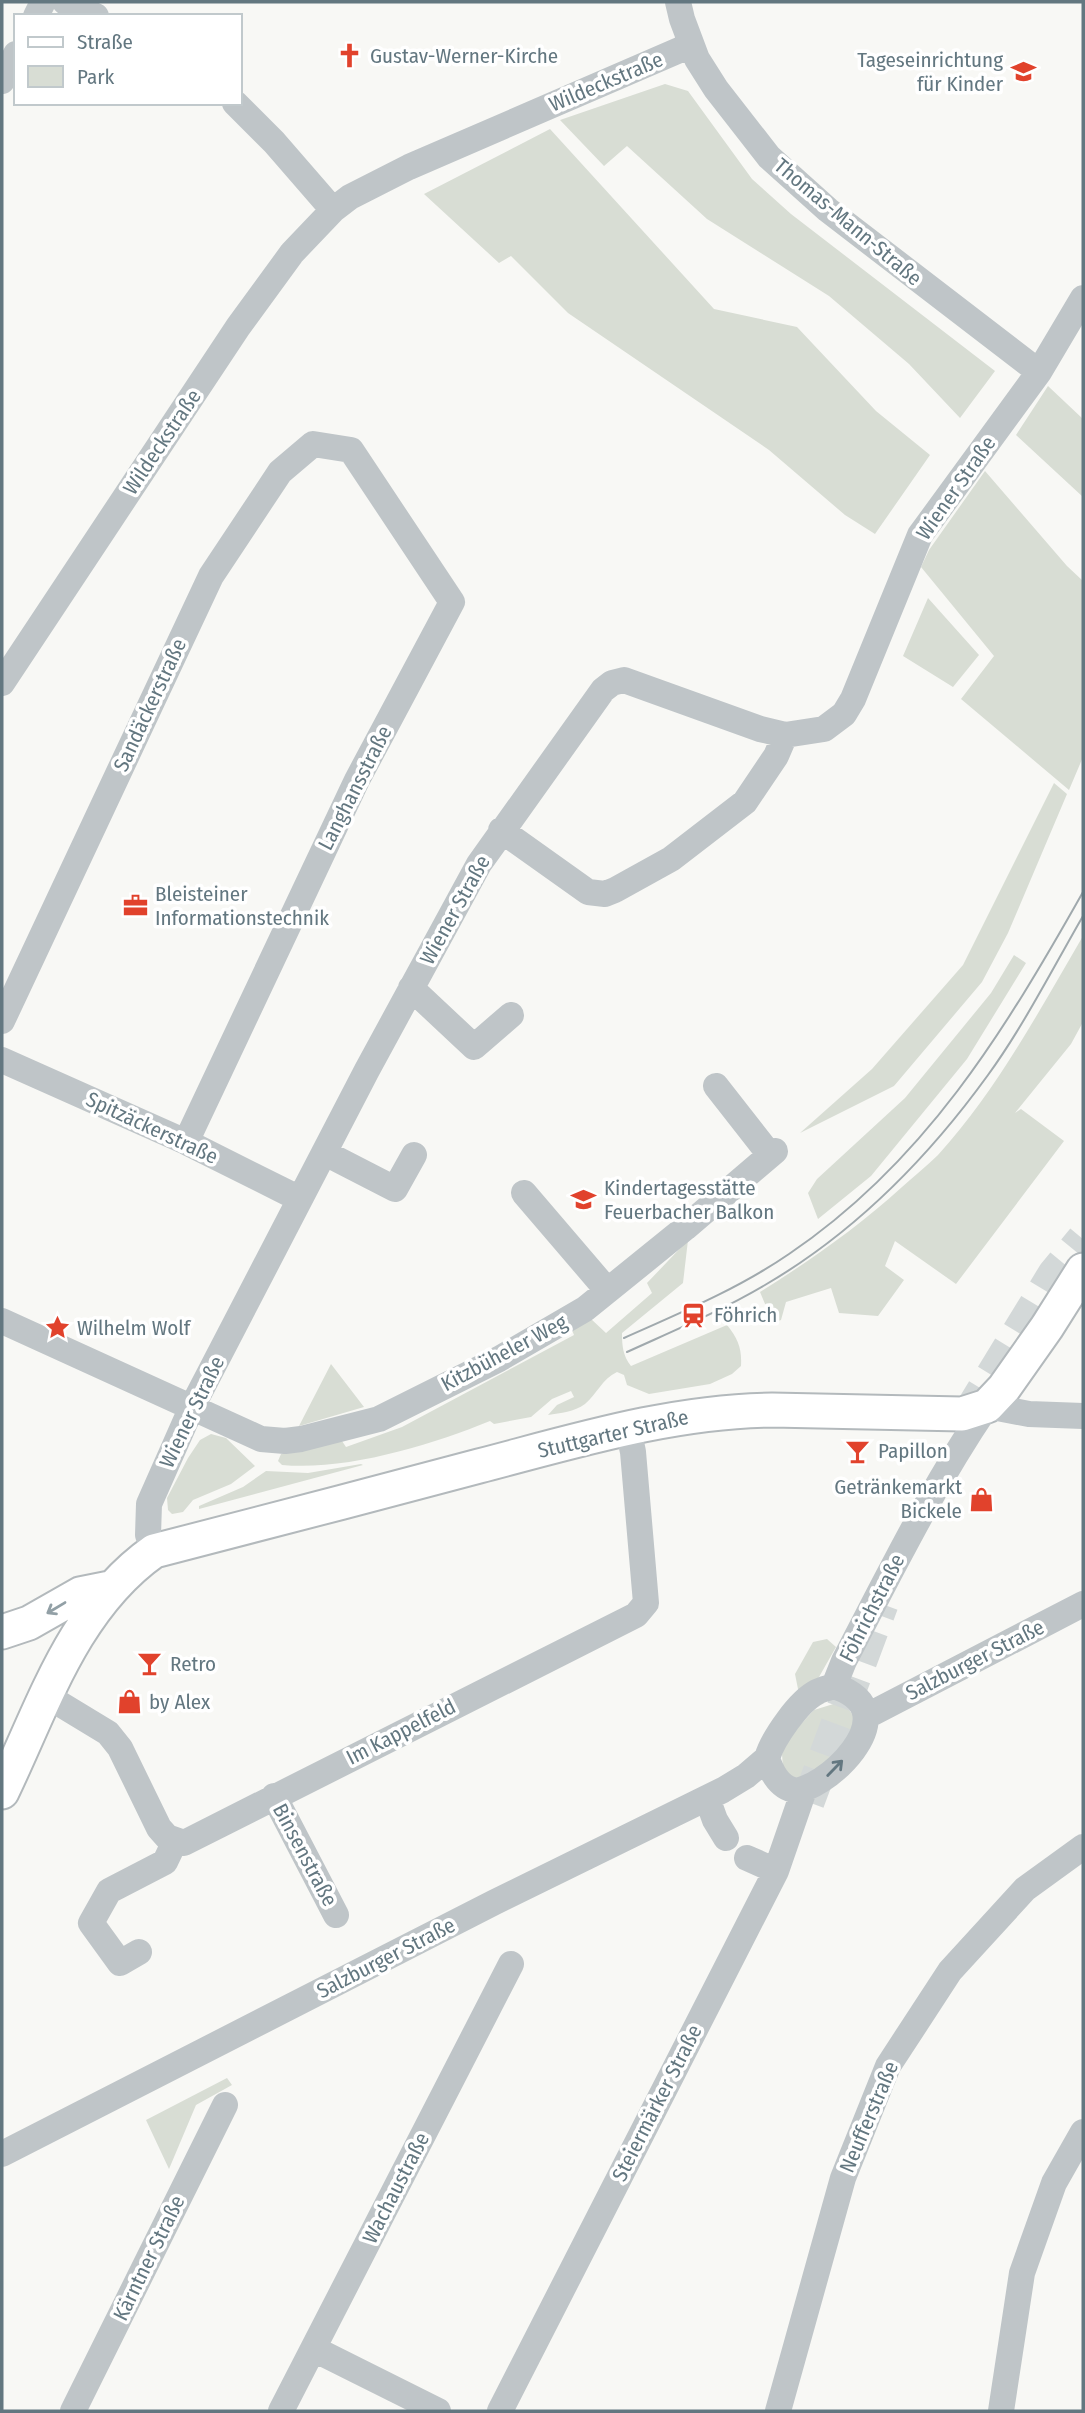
<svg xmlns="http://www.w3.org/2000/svg" width="1085" height="2413" viewBox="0 0 1085 2413" font-family="'Fira Sans Condensed',sans-serif">
<style>
.green{fill:#d8ddd4}
.lines{fill:none;stroke-linecap:round;stroke-linejoin:round}
.major-tunnel{stroke:#d3d8d8;stroke-width:33;stroke-dasharray:33 17;stroke-linecap:butt}
.major-casing{stroke:#b3b9bc;stroke-width:37}
.minor{stroke:#bfc5c8;stroke-width:26}
.major{stroke:#fff;stroke-width:33}
.tram{stroke:#a0a9ad;stroke-width:2}
.oneway{stroke:#92a0a6}
.oneway2{stroke:#637780}
.labels{text-anchor:middle;stroke-width:7;stroke-linejoin:round;paint-order:stroke}
.poi-label{font-size:21px;fill:#637780;stroke:#fff;text-anchor:start}
.street-label{font-size:21px;fill:#637780;stroke:#fff}
</style>
<rect width="100%" height="100%" fill="#f8f8f5"/>
<path class="green" d="M665,84L688,91L752,179L791,214L995,371L960,418L909,364L829,296L707,219L627,146L604,166L560,120Z
M550,129L714,309L797,327L876,411L930,455L875,534L845,515L769,450L568,313L511,256L499,263L424,194Z
M1048,386L1083,419V497L1016,435Z
M985,471L1067,566L1083,581V757L1069,790L961,699L994,656L921,567L929,550Z
M928,598L979,655L953,687L903,656Z
M1054,783L1067,794L1008,933L982,982L894,1086L800,1133L872,1069L963,965Z
M1083,936V1022L1071,1044L1015,1113L1021,1109L1064,1141L956,1284L895,1241L885,1266L904,1280L878,1316L839,1313L831,1288L786,1302L781,1320L773,1323L760,1292C811,1260 858,1227 902,1187C914,1176 927,1166 938,1155C997,1090 1039,1011 1083,936Z
M1014,955L1026,963L967,1059L871,1176L818,1219L808,1193L817,1179L905,1098L991,993Z
M688,1240L683,1283L622,1333C622,1346 623,1356 631,1366L727,1325C738,1339 742,1348 741,1366L732,1374L710,1384L649,1394L627,1385L624,1375L617,1372C602,1379 597,1394 585,1404C574,1412 561,1413 548,1415L557,1405L574,1397L571,1391L552,1399L531,1417L494,1424L490,1421C431,1445 346,1471 282,1465L278,1461L281,1454L342,1441L346,1447L402,1427L574,1335L572,1330L590,1318L606,1333L652,1293L647,1283Z
M331,1364L364,1407L299,1426Z
M211,1434L226,1438L255,1466L231,1484L193,1500L183,1512L172,1514L168,1510L167,1498L188,1458L200,1440Z
M361,1464L363,1465L199,1509V1506L243,1487L266,1471L308,1473Z
M827,1639L836,1647L819,1677L800,1699L795,1674L813,1642Z
M843,1701L857,1721L829,1769L794,1779L783,1769L782,1754L788,1738L814,1710Z
M227,2078L232,2085L196,2105L169,2169L146,2120Z"/>
<g class="lines">
<path class="major-tunnel" d="M966,1418L1054,1274L1083,1239
M808,1802L882,1604"/>
<defs>
<path id="major" d="M2,1632L29,1623L80,1594L110,1588
M2,1792C43,1707 73,1608 154,1551C262,1523 371,1495 479,1466C575,1441 672,1411 772,1410L962,1414L987,1406L1004,1388L1047,1327L1083,1270"/>
</defs>
<use href="#major" class="major-casing"/>
<path class="minor" d="M65,2L96,16
M678,2L682,19L697,59L716,89L769,157L828,210L1039,372
M36,16L43,2
M2,81L16,54
M235,103L274,142L333,210
M2,683L238,327L292,253L333,210L350,197L409,167L691,45
M501,830L588,892L605,894L615,890L671,859L745,802L776,756L785,735
M411,988L474,1047L511,1015
M2,1021L211,576L280,472L313,444L351,450L452,602L357,780L186,1142
M2,1060L186,1142L300,1199
M716,1086L770,1155
M325,1153L395,1189L414,1155
M524,1193L607,1290
M2,1321L261,1439L285,1441L301,1439L379,1419L499,1359L585,1309L685,1228L775,1151
M154,1551L148,1535L149,1504L191,1409L367,1070L479,864L603,690L612,683L624,680L760,729L785,735L824,729L844,714L853,699L920,535L1039,372L1083,298
M47,1696L108,1733L120,1748L159,1828L167,1837L184,1843L636,1615L646,1603L633,1452L628,1428
M867,1716L1083,1604
M767,1758C773,1738 799,1701 817,1692C822,1689 829,1688 834,1686L844,1661C889,1575 932,1487 987,1406L1029,1414L1083,1416
M767,1758C771,1771 778,1786 793,1790C818,1796 915,1712 834,1686
M274,1796L336,1915
M707,1798L715,1820L726,1838
M747,1858L776,1871
M139,1952L120,1963L91,1923L109,1891L165,1862L175,1841
M2,2154L495,1902L723,1790L746,1776L767,1758
M314,2349L438,2411
M73,2411L225,2105
M281,2411L511,1964
M500,2411L776,1871L804,1790
M778,2411L843,2178L888,2066L950,1971L1025,1889L1083,1847
M1001,2411L1022,2273L1054,2183L1083,2132"/>
<use href="#major" class="major"/>
<path class="tram" d="M624,1338C680,1313 738,1289 789,1254C925,1162 1004,1032 1083,892
M627,1352C673,1331 721,1311 765,1285C854,1233 928,1158 988,1075C1023,1027 1053,968 1083,916"/>
</g>
<defs><path id="oneway-shaft" d="M-6 0H5M1.5-3L5.5 0L1.5 3" fill="none" stroke-width="1.6" stroke-linecap="round" stroke-linejoin="round" transform="scale(1.75)"/></defs>
<use class="oneway" href="#oneway-shaft" transform="translate(56 1608) rotate(149)"/>
<use class="oneway2" href="#oneway-shaft" transform="translate(835 1768) rotate(-46)"/>
<defs>
<symbol id="church-bare" viewBox="-9 -9 18 18"><path d="M-1.2-6h2.4v3.5h3.3v2.4h-3.3V6h-2.4V-.1h-3.3v-2.4h3.3Z" fill="#e1422c" stroke="#fff" stroke-width="2.5" paint-order="stroke"/></symbol>
<symbol id="school-bare" viewBox="-9 -9 18 18"><path d="M0-5L7-2L0 1L-7-2ZM-4 1L0 2.5L4 1V4Q0 6-4 4Z" fill="#e1422c" stroke="#fff" stroke-width="2.5" paint-order="stroke"/></symbol>
<symbol id="office-bare" viewBox="-9 -9 18 18"><path d="M-6-3h4V-5.5h4V-3h4V5H-6ZM-1-4.5V-3h2v-1.5ZM-6 0V1H6V0Z" fill="#e1422c" stroke="#fff" stroke-width="2.5" paint-order="stroke"/></symbol>
<symbol id="station-bare" viewBox="-9 -9 18 18"><path d="M-3-6H3Q5-6 5-4V2Q5 4 3 4L4.5 6H3L1.5 4h-3L-3 6H-4.5L-3 4Q-5 4-5 2V-4Q-5-6-3-6ZM-3.5-4v3h7v-3ZM-3.5 1v1.5H-2V1ZM2 1v1.5H3.5V1Z" fill="#e1422c" stroke="#fff" stroke-width="2.5" paint-order="stroke"/></symbol>
<symbol id="sight-bare" viewBox="-9 -9 18 18"><path d="M0-6L1.8-2.2L6-1.7L2.9 1.2L3.7 5.4L0 3.3L-3.7 5.4L-2.9 1.2L-6-1.7L-1.8-2.2Z" fill="#e1422c" stroke="#fff" stroke-width="2.5" paint-order="stroke"/></symbol>
<symbol id="bar-bare" viewBox="-9 -9 18 18"><path d="M-6-5H6L.8 .8V4.5H3.5V6h-7V4.5H-.8V.8Z" fill="#e1422c" stroke="#fff" stroke-width="2.5" paint-order="stroke"/></symbol>
<symbol id="shop-bare" viewBox="-9 -9 18 18"><path d="M-5-2.5h2.3a2.7 3.5 0 0 1 5.4 0H5L5.5 6h-11ZM-1.5-2.5h3a1.5 2.3 0 0 0-3 0Z" fill="#e1422c" stroke="#fff" stroke-width="2.5" paint-order="stroke"/></symbol>
</defs>
<g fill-rule="evenodd">
<use href="#church-bare" x="332" y="38" width="35" height="35"/>
<use href="#school-bare" x="1006" y="54" width="35" height="35"/>
<use href="#office-bare" x="118" y="888" width="35" height="35"/>
<use href="#school-bare" x="566" y="1182" width="35" height="35"/>
<use href="#station-bare" x="676" y="1298" width="35" height="35"/>
<use href="#sight-bare" x="40" y="1310" width="35" height="35"/>
<use href="#bar-bare" x="840" y="1434" width="35" height="35"/>
<use href="#shop-bare" x="964" y="1482" width="35" height="35"/>
<use href="#bar-bare" x="132" y="1646" width="35" height="35"/>
<use href="#shop-bare" x="112" y="1684" width="35" height="35"/>
</g>
<g class="labels">
<g class="poi-label">
<text x="370" y="63">Gustav-Werner-Kirche</text>
<text x="1003" y="67" text-anchor="end">Tageseinrichtung<tspan x="1003" dy="24">für Kinder</tspan></text>
<text x="155" y="901">Bleisteiner<tspan x="155" dy="24">Informationstechnik</tspan></text>
<text x="604" y="1195">Kindertagesstätte<tspan x="604" dy="24">Feuerbacher Balkon</tspan></text>
<text x="714" y="1322">Föhrich</text>
<text x="77" y="1335">Wilhelm Wolf</text>
<text x="878" y="1458">Papillon</text>
<text x="962" y="1494" text-anchor="end">Getränkemarkt<tspan x="962" dy="24">Bickele</tspan></text>
<text x="170" y="1671">Retro</text>
<text x="149" y="1709">by Alex</text>
</g>
<g class="street-label">
<text transform="translate(606 82) rotate(-23)" y="7">Wildeckstraße</text>
<text transform="translate(848 222) rotate(40)" y="7">Thomas-Mann-Straße</text>
<text transform="translate(162 442) rotate(-56)" y="7">Wildeckstraße</text>
<text transform="translate(956 488) rotate(-55)" y="7">Wiener Straße</text>
<text transform="translate(150 705) rotate(-65)" y="7">Sandäckerstraße</text>
<text transform="translate(355 788) rotate(-63)" y="7">Langhansstraße</text>
<text transform="translate(455 910) rotate(-61)" y="7">Wiener Straße</text>
<text transform="translate(152 1128) rotate(25)" y="7">Spitzäckerstraße</text>
<text transform="translate(504 1353) rotate(-28)" y="7">Kitzbüheler Weg</text>
<text transform="translate(192 1412) rotate(-64)" y="7">Wiener Straße</text>
<text transform="translate(613 1434) rotate(-13)" y="7">Stuttgarter Straße</text>
<text transform="translate(872 1608) rotate(-63)" y="7">Föhrichstraße</text>
<text transform="translate(975 1660) rotate(-27)" y="7">Salzburger Straße</text>
<text transform="translate(401 1732) rotate(-27)" y="7">Im Kappelfeld</text>
<text transform="translate(305 1855) rotate(62)" y="7">Binsenstraße</text>
<text transform="translate(386 1958) rotate(-27)" y="7">Salzburger Straße</text>
<text transform="translate(657 2103) rotate(-63)" y="7">Steiermärker Straße</text>
<text transform="translate(869 2117) rotate(-67)" y="7">Neufferstraße</text>
<text transform="translate(396 2188) rotate(-63)" y="7">Wachaustraße</text>
<text transform="translate(149 2258) rotate(-64)" y="7">Kärntner Straße</text>
</g>
</g>
<rect width="1085" height="2413" fill="none" stroke="#637780" stroke-width="7"/>
<rect x="14" y="14" width="228" height="91" fill="#ffffff" stroke="#c1c9cc" stroke-width="2"/>
<rect x="28" y="37" width="35" height="10" fill="#ffffff" stroke="#c1c9cc" stroke-width="2"/>
<text x="77" y="49" font-size="21" fill="#637780">Straße</text>
<rect x="28" y="66" width="35" height="21" fill="#d8ddd4" stroke="#c1c9cc" stroke-width="2"/>
<text x="77" y="84" font-size="21" fill="#637780">Park</text>
</svg>
